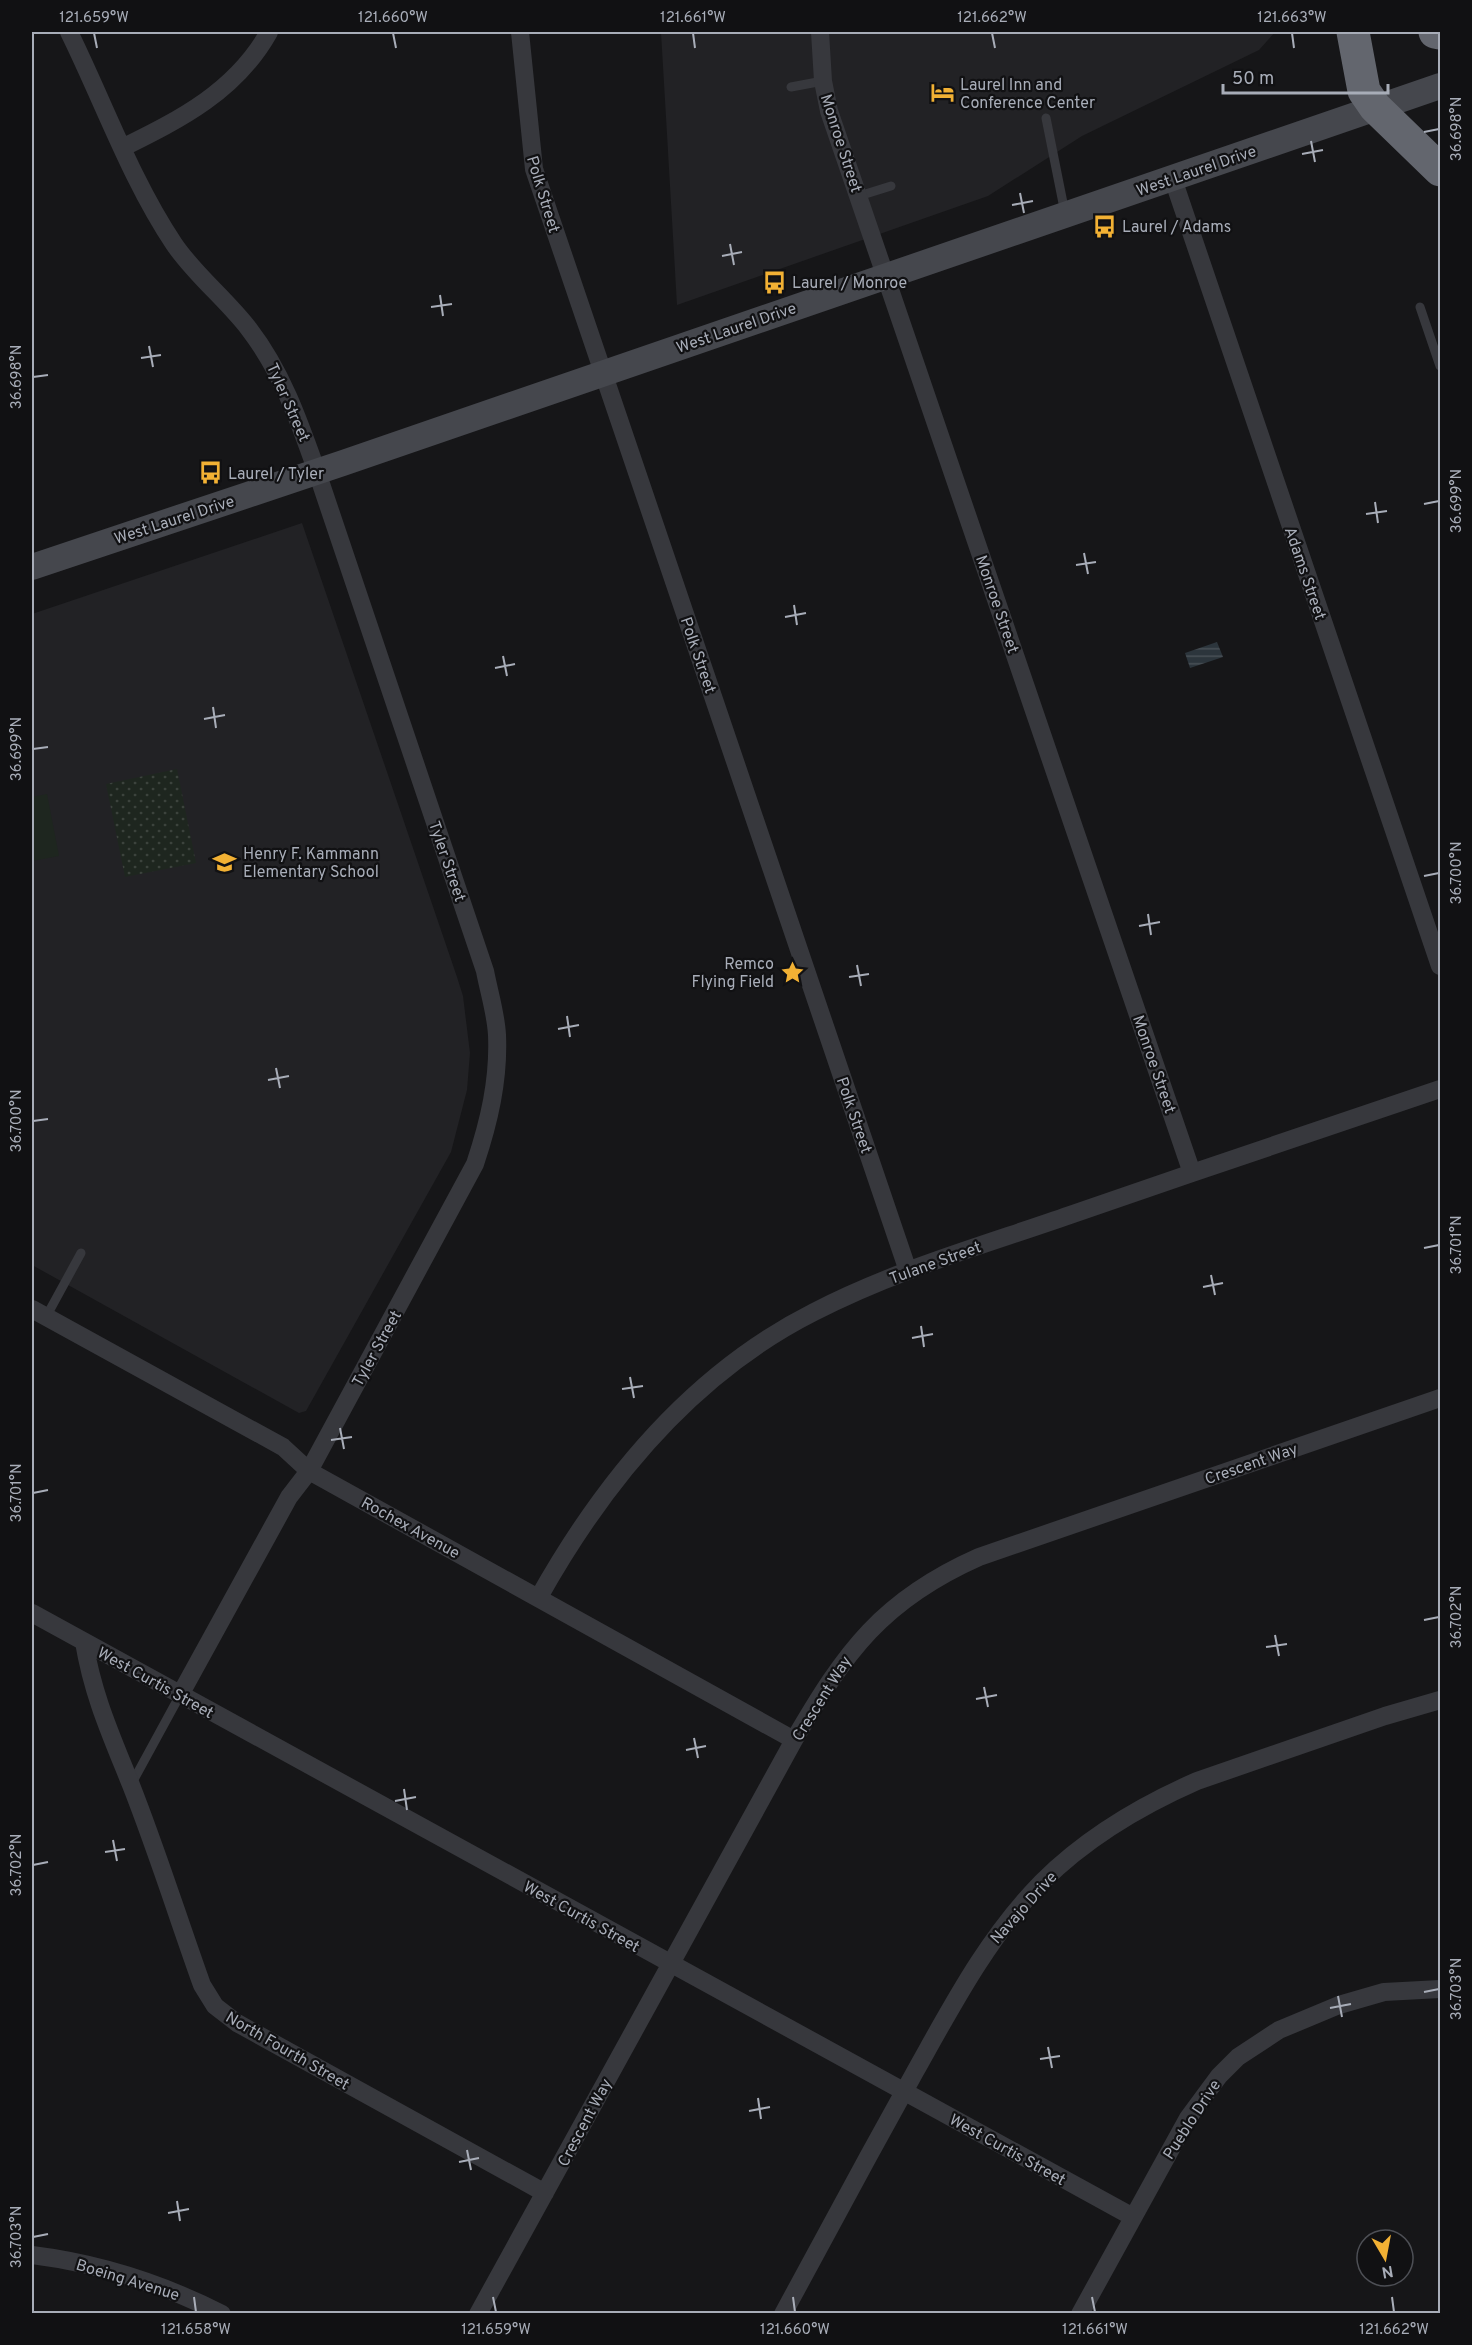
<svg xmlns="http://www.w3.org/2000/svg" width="1472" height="2345" viewBox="0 0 1472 2345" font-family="Overpass,sans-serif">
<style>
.built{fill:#222225}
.grass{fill:url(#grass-dots)}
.garden{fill:#1e261f}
.water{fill:url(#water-rules)}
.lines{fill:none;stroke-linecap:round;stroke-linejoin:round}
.lane{stroke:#37383d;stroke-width:9}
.street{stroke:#37383d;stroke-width:18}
.secondary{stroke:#45474d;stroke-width:26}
.highway{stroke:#63666e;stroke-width:33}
.ticks{fill:none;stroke:#a8adb8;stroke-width:2}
.labels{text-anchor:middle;stroke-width:4.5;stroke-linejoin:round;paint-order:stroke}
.poi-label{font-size:16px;fill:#a8adb8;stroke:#111113;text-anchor:start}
.street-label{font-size:16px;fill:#a8adb8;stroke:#111113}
.neatline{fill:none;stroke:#a8adb8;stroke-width:2}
.ticks-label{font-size:15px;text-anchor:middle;fill:#a8adb8}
</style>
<defs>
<pattern id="grass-dots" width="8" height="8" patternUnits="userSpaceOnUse" patternTransform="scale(1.5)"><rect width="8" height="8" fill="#1e261f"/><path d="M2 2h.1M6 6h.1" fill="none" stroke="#3c433d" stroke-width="1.8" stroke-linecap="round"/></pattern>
<pattern id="water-rules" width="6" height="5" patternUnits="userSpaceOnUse" patternTransform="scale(1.5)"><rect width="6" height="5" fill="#2c353c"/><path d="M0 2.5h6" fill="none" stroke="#485056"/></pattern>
</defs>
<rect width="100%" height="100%" fill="#161618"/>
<path class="built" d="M661,32H1275L1259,50L1082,136L988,196L677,305Z
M302,523L457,977L463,996L470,1053L467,1090L451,1152L306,1411L299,1413L32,1265V614Z"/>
<path class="grass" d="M177,769L196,863L125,877L106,784Z"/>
<path class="garden" d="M47,794L59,856L32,861V797Z"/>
<path class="water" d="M1217,642L1223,657L1190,668L1185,653Z"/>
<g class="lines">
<path class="lane" d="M791,87L823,81
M1046,118L1065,213
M859,196L891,186
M1420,307L1440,366
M46,1317L81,1253
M132,1783L180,1695"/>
<path class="street" d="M69,32C103,101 131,180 174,244C195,275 226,299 249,329C282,372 299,421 317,472L485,971C489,992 496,1014 497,1035C499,1080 489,1122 475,1164L309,1471L289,1497L180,1695
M520,32L534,169L908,1271
M820,32L823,81L829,111L1192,1173
M122,148C181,119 236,91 269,32
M1173,179L1440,966
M32,1309L283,1447L309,1471L794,1740
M539,1597C604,1481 693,1373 814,1312C895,1270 984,1245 1070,1215C1193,1172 1317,1131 1440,1089
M32,1613L1133,2217
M84,1642C93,1696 111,1735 131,1785C157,1851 178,1918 202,1985L215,2006L237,2023L545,2193
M32,2255C97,2263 163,2284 222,2314
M478,2314L794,1740C845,1652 882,1600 979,1557L1440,1398
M783,2314C827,2232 871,2151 916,2070C953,2004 988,1937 1042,1882C1087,1837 1140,1806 1197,1781L1385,1716L1440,1700
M1080,2314L1188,2118L1219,2076L1238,2057L1279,2030L1339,2005L1384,1992L1440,1989"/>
<path class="secondary" d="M32,567L343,463L1440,86"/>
<path class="highway" d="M1353,32L1364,91L1375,107L1440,170
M1435,32L1440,33"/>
</g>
<path class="ticks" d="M94,33L97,48M393,33L396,48M693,33L695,48M992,33L995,48M1292,33L1294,48M1424,132L1439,129M1311,141L1315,162M1302,154L1323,150M1020,193L1024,213M1012,205L1033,201M730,244L734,265M722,256L742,252M440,295L443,316M431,307L452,304M149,346L153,367M141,358L161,355M33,377L48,375M1375,502L1378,523M1424,504L1439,501M1366,514L1387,511M1084,553L1088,574M1076,565L1096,562M794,605L797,625M785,617L806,613M503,656L507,676M495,668L515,664M213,707L216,728M204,719L225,715M33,749L48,747M1424,876L1439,873M1148,914L1151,935M1139,926L1160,922M857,965L861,986M849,977L869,974M567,1016L570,1037M558,1029L579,1025M276,1068L280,1088M268,1080L289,1076M33,1121L48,1119M1424,1248L1439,1245M1211,1275L1215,1295M1203,1287L1223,1283M921,1326L924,1347M912,1338L933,1334M630,1377L634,1398M622,1389L643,1386M340,1428L344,1449M331,1440L352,1437M33,1493L48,1490M1424,1620L1439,1617M1275,1635L1279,1656M1266,1647L1287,1644M984,1687L988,1707M976,1699L997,1695M694,1738L698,1758M686,1750L706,1746M404,1789L407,1810M395,1801L416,1797M113,1840L117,1861M105,1852L125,1849M33,1865L48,1862M1424,1992L1439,1989M1338,1996L1342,2017M1330,2008L1351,2004M1048,2047L1052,2068M1040,2059L1060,2056M758,2098L761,2119M749,2111L770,2107M467,2150L471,2170M459,2162L479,2158M177,2201L180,2221M168,2213L189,2209M33,2237L48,2234M194,2297L196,2312M493,2297L496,2312M793,2297L795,2312M1092,2297L1095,2312M1392,2297L1394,2312"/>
<defs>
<symbol id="hotel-bare" viewBox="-9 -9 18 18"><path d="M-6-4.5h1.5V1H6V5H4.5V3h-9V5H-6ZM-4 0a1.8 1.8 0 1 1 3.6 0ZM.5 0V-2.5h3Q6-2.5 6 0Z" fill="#f2b134" stroke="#111113" stroke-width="2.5" paint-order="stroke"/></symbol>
<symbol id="bus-bare" viewBox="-9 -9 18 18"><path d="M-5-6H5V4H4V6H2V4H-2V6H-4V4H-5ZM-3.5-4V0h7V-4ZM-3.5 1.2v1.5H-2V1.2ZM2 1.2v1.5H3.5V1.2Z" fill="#f2b134" stroke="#111113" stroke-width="2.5" paint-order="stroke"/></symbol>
<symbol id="school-bare" viewBox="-9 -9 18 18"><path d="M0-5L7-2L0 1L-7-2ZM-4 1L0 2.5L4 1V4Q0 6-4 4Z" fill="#f2b134" stroke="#111113" stroke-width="2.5" paint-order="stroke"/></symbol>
<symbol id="sight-bare" viewBox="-9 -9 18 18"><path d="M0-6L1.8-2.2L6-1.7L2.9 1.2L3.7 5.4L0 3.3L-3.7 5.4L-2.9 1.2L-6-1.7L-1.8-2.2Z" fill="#f2b134" stroke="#111113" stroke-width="2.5" paint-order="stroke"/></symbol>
</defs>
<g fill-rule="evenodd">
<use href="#hotel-bare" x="926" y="76" width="33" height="33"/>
<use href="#bus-bare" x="1088" y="210" width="33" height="33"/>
<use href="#bus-bare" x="758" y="266" width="33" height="33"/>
<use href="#bus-bare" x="194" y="456" width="33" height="33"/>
<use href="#school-bare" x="208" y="846" width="33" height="33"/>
<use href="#sight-bare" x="776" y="956" width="33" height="33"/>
</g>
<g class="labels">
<g class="poi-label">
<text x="960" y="90">Laurel Inn and<tspan x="960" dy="18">Conference Center</tspan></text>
<text x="1122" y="232">Laurel / Adams</text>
<text x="792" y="288">Laurel / Monroe</text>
<text x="228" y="479">Laurel / Tyler</text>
<text x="243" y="859">Henry F. Kammann<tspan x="243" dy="18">Elementary School</tspan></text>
<text x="774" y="969" text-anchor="end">Remco<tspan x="774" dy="18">Flying Field</tspan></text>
</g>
<g class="street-label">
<text transform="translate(842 143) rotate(72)" y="6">Monroe Street</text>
<text transform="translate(1196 170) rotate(-19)" y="6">West Laurel Drive</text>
<text transform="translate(544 194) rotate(73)" y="6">Polk Street</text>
<text transform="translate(736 327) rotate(-19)" y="6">West Laurel Drive</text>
<text transform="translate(289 402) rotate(66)" y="6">Tyler Street</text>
<text transform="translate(174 519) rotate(-18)" y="6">West Laurel Drive</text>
<text transform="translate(1306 573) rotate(71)" y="6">Adams Street</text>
<text transform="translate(998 604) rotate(71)" y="6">Monroe Street</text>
<text transform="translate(699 655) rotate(71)" y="6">Polk Street</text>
<text transform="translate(448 861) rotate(71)" y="6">Tyler Street</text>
<text transform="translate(1155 1064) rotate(71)" y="6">Monroe Street</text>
<text transform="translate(855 1115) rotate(71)" y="6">Polk Street</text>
<text transform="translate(935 1262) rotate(-20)" y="6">Tulane Street</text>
<text transform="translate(376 1348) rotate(-61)" y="6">Tyler Street</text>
<text transform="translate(1251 1463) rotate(-19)" y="6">Crescent Way</text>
<text transform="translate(411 1527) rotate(29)" y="6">Rochex Avenue</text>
<text transform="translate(156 1682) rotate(29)" y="6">West Curtis Street</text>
<text transform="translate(821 1698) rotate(-58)" y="6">Crescent Way</text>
<text transform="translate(1023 1907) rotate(-48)" y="6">Navajo Drive</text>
<text transform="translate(582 1916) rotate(29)" y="6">West Curtis Street</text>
<text transform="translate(288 2050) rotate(30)" y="6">North Fourth Street</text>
<text transform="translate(1191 2119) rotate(-57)" y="6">Pueblo Drive</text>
<text transform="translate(584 2122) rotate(-62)" y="6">Crescent Way</text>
<text transform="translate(1008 2149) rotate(29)" y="6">West Curtis Street</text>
<text transform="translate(128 2279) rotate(17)" y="6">Boeing Avenue</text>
</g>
</g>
<rect width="1472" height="2345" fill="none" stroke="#111113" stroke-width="66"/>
<g transform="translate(1385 2258) rotate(170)"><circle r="28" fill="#111113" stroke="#4d4f55" stroke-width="1.5"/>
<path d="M0-4.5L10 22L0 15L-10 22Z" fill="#f2b134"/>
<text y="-9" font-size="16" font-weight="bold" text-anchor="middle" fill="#a8adb8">N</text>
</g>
<path d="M1223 84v9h165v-9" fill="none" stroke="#a8adb8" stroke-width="3"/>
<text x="1232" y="84" font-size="18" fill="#a8adb8" stroke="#111113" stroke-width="4.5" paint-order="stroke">50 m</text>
<rect x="33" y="33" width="1406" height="2279" class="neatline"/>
<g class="ticks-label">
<text x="94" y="22">121.659°W</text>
<text x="393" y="22">121.660°W</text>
<text x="693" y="22">121.661°W</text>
<text x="992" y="22">121.662°W</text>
<text x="1292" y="22">121.663°W</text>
<text transform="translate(1456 129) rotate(-90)" y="5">36.698°N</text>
<text transform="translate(16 377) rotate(-90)" y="5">36.698°N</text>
<text transform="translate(1456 501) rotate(-90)" y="5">36.699°N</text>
<text transform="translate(16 749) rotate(-90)" y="5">36.699°N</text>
<text transform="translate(1456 873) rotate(-90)" y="5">36.700°N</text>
<text transform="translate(16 1121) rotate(-90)" y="5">36.700°N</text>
<text transform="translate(1456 1245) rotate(-90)" y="5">36.701°N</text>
<text transform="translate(16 1493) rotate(-90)" y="5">36.701°N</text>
<text transform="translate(1456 1617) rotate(-90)" y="5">36.702°N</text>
<text transform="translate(16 1865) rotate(-90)" y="5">36.702°N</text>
<text transform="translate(1456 1989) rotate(-90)" y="5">36.703°N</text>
<text transform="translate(16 2237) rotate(-90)" y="5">36.703°N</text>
<text x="196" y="2334">121.658°W</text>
<text x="496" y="2334">121.659°W</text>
<text x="795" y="2334">121.660°W</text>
<text x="1095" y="2334">121.661°W</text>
<text x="1394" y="2334">121.662°W</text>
</g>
</svg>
